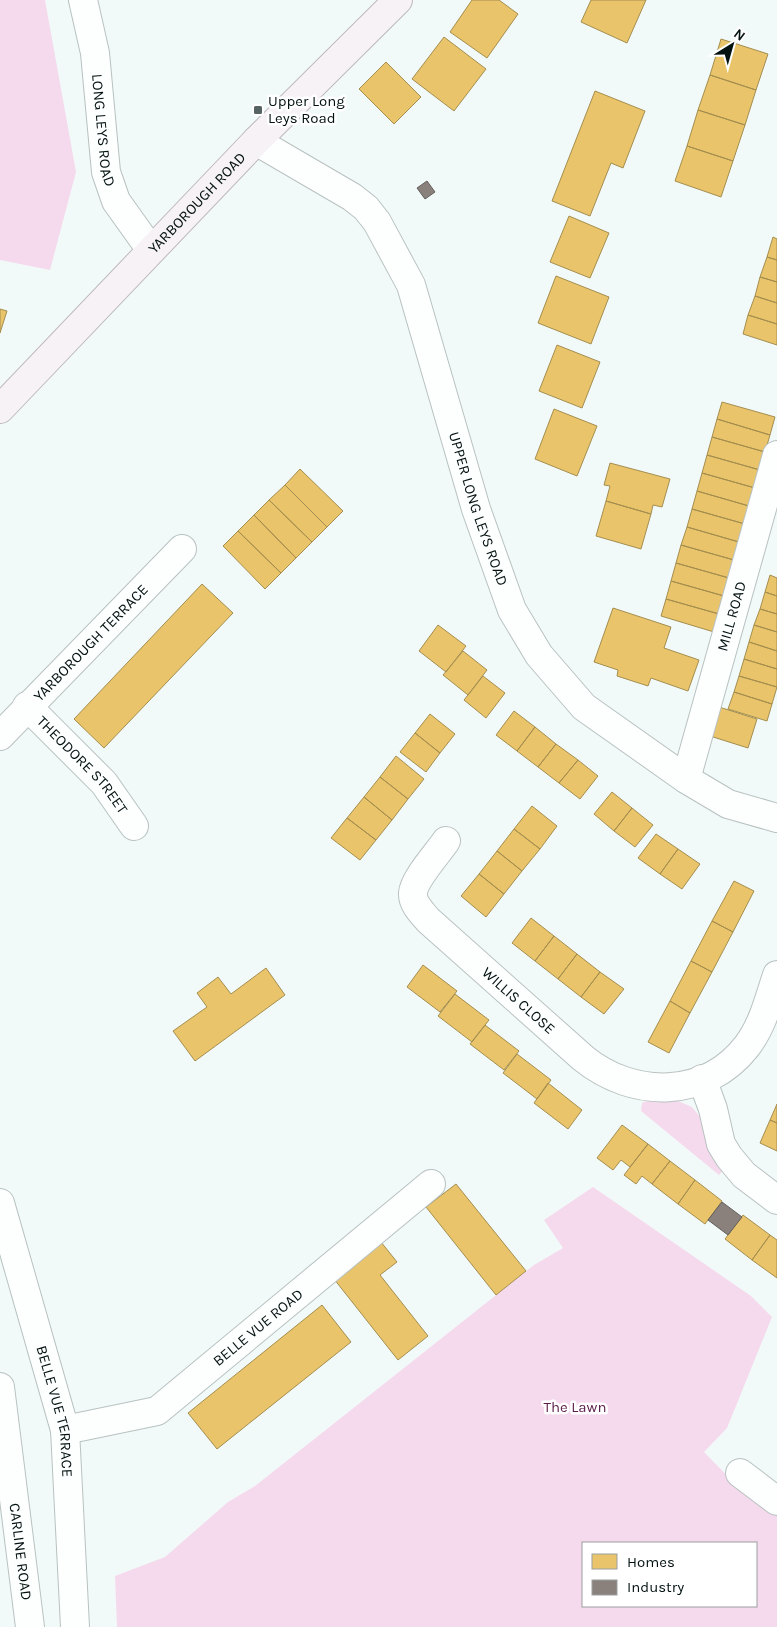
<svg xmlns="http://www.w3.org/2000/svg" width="777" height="1627" viewBox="0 0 777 1627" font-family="Karla,sans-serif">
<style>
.green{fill:#f5daed;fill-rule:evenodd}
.homes{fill:#e9c46a;stroke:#a48e4f}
.industry{fill:#8a817c;stroke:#625f5c}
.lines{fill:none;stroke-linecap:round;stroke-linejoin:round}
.minor-casing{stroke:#b8c2c1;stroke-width:30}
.major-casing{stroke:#beb9bf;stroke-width:30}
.minor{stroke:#fdfefe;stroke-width:28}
.major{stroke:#f7f2f6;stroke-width:28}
.poi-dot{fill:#576362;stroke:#fff;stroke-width:2}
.labels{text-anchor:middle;stroke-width:5;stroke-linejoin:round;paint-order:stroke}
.poi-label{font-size:15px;fill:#041111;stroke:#fff;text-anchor:start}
.street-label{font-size:15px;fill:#041111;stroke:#fff}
.park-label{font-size:15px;fill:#5c1b4a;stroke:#fff}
</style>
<rect width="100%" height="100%" fill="#f2faf9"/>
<path class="green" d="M0,0H45L76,172L50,270L0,260Z
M651,1099L678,1101L692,1107L705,1123L726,1167L719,1175L641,1111L642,1103Z
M593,1187L751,1296L772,1317L727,1428L704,1452L745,1494L764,1509L768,1506L777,1513V1627H117L115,1576L165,1557L228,1502L255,1486L534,1265L563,1248L544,1220ZM583,1543H756V1606H583Z"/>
<path class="homes" d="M472,0H499L518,14L487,58L450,32Z
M591,0H646L627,43L581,22Z
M444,37L486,69L454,111L412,79Z
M721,39L768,54L756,90L710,75Z
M386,62L421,97L394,124L359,89Z
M710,75L756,90L745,125L698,110Z
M595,91L645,111L623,168L611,163L590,216L552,201Z
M698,110L745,125L733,161L687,146Z
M687,146L733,161L721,197L675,181Z
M569,216L609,233L590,278L550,262Z
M773,237L777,239V260L767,257Z
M767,257L777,260V282L760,277Z
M556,276L609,297L591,344L538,323Z
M760,277L777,282V303L755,296Z
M755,296L777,303V324L748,315Z
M0,309L7,311L0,333Z
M748,315L777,324V345L743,334Z
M557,345L600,362L582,408L539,391Z
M722,402L775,417L770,435L717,419Z
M554,409L597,426L577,476L535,459Z
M717,419L770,435L765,452L712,437Z
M712,437L765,452L760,470L707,455Z
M707,455L760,470L755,488L702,473Z
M610,463L670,479L662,507L653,505L651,514L606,501L610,486L604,485Z
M300,469L343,511L327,527L285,485Z
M702,473L755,488L749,506L697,491Z
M285,485L327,527L312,542L269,500Z
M697,491L749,506L745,524L692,509Z
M269,500L312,542L296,558L254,515Z
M606,501L651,514L641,549L596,536Z
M692,509L745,524L739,542L687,527Z
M254,515L296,558L281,573L238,531Z
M687,527L739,542L734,560L681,545Z
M238,531L281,573L265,589L223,546Z
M681,545L734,560L729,578L676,563Z
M676,563L729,578L724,596L671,581Z
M770,575L777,578V596L765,592Z
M671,581L724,596L719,614L666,599Z
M202,584L233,613L104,748L74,719Z
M765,592L777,596V614L760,609Z
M666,599L719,614L714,632L661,616Z
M613,608L671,627L664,648L699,660L688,691L651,678L648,686L617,676L618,670L594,662Z
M760,609L777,614V632L754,625Z
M438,625L466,646L446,672L419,651Z
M754,625L777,632V651L749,642Z
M749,642L777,651V669L744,659Z
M463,651L487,670L468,695L443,675Z
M744,659L777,669V687L739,676Z
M483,676L505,693L486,718L464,700Z
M739,676L777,687L772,704L734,692Z
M734,692L772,704L767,721L728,709Z
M719,707L757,719L748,748L710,736Z
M514,711L535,727L517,751L496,735Z
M430,714L455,734L440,753L415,733Z
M535,727L556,744L538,767L517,751Z
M415,733L440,753L426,772L400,752Z
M556,744L578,760L559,783L538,767Z
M396,756L424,779L408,799L380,777Z
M578,760L598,776L580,799L559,783Z
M380,777L408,799L392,820L364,797Z
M612,792L632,808L614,831L594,814Z
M364,797L392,820L376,840L347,818Z
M532,806L557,826L540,849L514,829Z
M632,808L653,825L635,847L614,831Z
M347,818L376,840L360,860L331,838Z
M514,829L540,849L522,871L497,851Z
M656,834L678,849L660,874L638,858Z
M678,849L700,864L682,889L660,874Z
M497,851L522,871L504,894L479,874Z
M479,874L504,894L486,917L461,896Z
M734,881L754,891L733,932L712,921Z
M531,918L554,936L535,961L512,943Z
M712,921L733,932L712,972L691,961Z
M554,936L577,954L558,979L535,961Z
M577,954L600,972L581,997L558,979Z
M691,961L712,972L690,1013L670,1001Z
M423,965L457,991L440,1012L407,987Z
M266,968L285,995L195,1061L173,1031L207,1007L197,993L218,977L231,994Z
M600,972L624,989L604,1014L581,997Z
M455,994L489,1020L472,1042L438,1016Z
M670,1001L690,1013L669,1053L648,1042Z
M485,1025L519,1051L504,1070L470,1044Z
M517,1054L551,1080L537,1099L503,1073Z
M548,1083L582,1110L568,1129L534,1103Z
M777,1104V1123L770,1120Z
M770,1120L777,1123V1151L760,1143Z
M622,1125L648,1144L630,1167L621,1160L613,1170L597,1158Z
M648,1144L670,1161L652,1184L642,1176L636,1184L624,1175Z
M670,1161L695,1180L678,1204L652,1184Z
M695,1180L722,1201L705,1224L678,1204Z
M456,1184L526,1271L496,1295L426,1207Z
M743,1215L770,1235L752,1260L725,1239Z
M770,1235L777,1240V1278L752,1260Z
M381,1242L397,1262L380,1275L428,1336L398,1360L334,1279Z
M322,1305L351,1342L217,1449L188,1413Z"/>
<path class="industry" d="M427,181L435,192L425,199L417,188Z
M722,1202L742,1217L728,1235L708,1220Z"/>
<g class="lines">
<defs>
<g id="minor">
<path id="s1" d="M83,0L95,53L106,172L116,201L151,250"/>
<path id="s2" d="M256,141L352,197L366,208L377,222L411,285L476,509L512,610L539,655L584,707L686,779L728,804L777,818"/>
<path id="s3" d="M27,706L104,783L134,826"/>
<path id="s4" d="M0,736L182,549"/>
<path id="s5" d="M686,779L777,455"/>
<path id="s6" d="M446,841C438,853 414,879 413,893C412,903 422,913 428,920L583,1058C633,1099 706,1099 747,1046C763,1025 769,999 777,975"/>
<path d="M702,1079L713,1109L721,1144L729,1157L744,1175L777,1200"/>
<path id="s7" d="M0,1203L65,1430L75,1627"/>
<path id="s8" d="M0,1387L30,1627"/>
<path id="s9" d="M65,1430L157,1411L431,1184"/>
<path d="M740,1473L777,1501"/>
</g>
<g id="major">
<path id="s10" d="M0,409L256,141L398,0"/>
</g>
</defs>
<use href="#minor" class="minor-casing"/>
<use href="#major" class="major-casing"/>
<use href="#minor" class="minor"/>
<use href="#major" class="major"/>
</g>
<rect class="poi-dot" x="253" y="105" width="10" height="10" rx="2.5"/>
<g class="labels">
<g class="poi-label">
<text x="268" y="106">Upper Long<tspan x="268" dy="17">Leys Road</tspan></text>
</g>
<g class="street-label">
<text dy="5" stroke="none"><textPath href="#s1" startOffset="132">LONG LEYS ROAD</textPath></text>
<text dy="5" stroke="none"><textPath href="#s10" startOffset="285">YARBOROUGH ROAD</textPath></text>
<text dy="5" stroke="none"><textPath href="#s2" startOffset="452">UPPER LONG LEYS ROAD</textPath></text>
<text dy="5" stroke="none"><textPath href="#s5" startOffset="169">MILL ROAD</textPath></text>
<text dy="5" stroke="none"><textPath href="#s4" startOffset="130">YARBOROUGH TERRACE</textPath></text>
<text dy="5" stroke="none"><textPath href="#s3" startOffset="81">THEODORE STREET</textPath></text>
<text dy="5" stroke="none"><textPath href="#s6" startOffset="215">WILLIS CLOSE</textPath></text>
<text dy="5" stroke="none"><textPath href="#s9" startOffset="225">BELLE VUE ROAD</textPath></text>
<text dy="5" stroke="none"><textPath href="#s7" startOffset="216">BELLE VUE TERRACE</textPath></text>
<text dy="5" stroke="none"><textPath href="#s8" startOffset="166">CARLINE ROAD</textPath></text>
</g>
<g class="park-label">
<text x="575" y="1412">The Lawn</text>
</g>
</g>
<rect x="582" y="1542" width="175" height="65" fill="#ffffff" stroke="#9ba0a0"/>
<rect x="592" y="1554" width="25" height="15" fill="#e9c46a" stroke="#9ba0a0"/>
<text x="627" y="1567" font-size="15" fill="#041111">Homes</text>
<rect x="592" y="1580" width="25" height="15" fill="#8a817c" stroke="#9ba0a0"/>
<text x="627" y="1592" font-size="15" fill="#041111">Industry</text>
<g transform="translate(732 45) rotate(37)" stroke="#ffffff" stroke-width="4" paint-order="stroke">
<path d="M0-4L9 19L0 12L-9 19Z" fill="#041111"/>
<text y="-8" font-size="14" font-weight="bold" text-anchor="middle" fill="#041111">N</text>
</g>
</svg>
